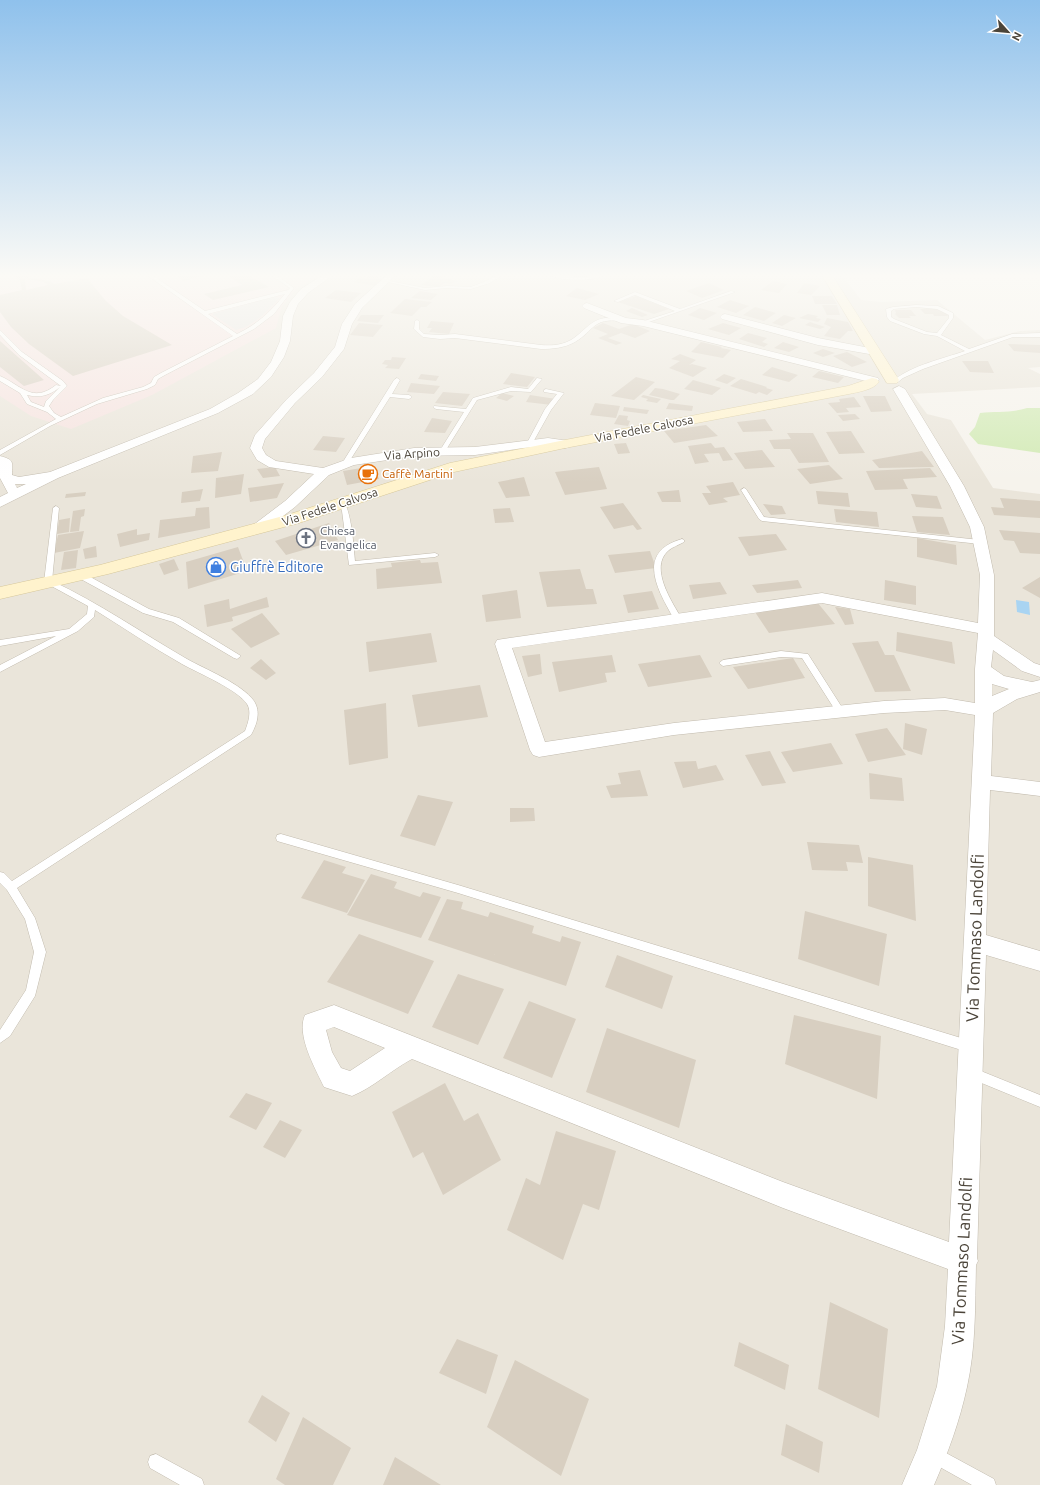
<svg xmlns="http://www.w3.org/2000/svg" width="1040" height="1485" viewBox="0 0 1040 1485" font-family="Ubuntu,sans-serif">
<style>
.residential{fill:#eae5da}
.medical{fill:#f6e3e0}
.green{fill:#d2eab5}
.parking{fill:#e5e3e0}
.water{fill:#a9d4f2}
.building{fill:#d8cfc1}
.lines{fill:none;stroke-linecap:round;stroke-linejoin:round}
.lane-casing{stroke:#c2bbae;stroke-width:1}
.street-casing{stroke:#c2bbae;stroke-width:1}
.secondary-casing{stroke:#d6c79b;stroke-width:1}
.lane{fill:#fff;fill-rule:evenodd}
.street{fill:#fff;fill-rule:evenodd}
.secondary{fill:#fff3cd;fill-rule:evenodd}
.labels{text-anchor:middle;stroke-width:3;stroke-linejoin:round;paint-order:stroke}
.far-street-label{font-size:12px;fill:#4b4439;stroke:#fff}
.far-food-label{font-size:12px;fill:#c56008;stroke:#fff;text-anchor:start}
.far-worship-label{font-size:12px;fill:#5b616d;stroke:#fff;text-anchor:start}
.shop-label{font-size:14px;fill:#366cbe;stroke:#fff;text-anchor:start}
.near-street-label{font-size:17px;fill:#4b4439;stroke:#fff}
</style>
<rect width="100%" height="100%" fill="#f6f3ec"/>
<path class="residential" d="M0,275H842L861,300L881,302L937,300L985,340L1020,331L1040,330V367L1028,368L1040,374V387L912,394L927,414L951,420L993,488L1040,494V1485H0Z"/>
<path class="medical" d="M0,275H320L296,289L282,306L276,328L152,395L71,429L31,416L0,396Z"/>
<path class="green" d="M1027,408H1040V453L978,444L969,434L975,427L980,413C996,411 1011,413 1027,408Z"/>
<path class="parking" d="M273,297L280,298L262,316L246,327L236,330L212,314Z"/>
<path class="water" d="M1016,600L1029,602L1030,615L1017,612Z"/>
<path class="building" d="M13,275H18L25,279L26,290L48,285L44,282L27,279L19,275H27L30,278L50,281L54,284L87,278L105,300L123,316L172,345L73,376L29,344L11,327L0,312V295L22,290L20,280Z
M181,275H206L184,281L177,276Z
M235,275H248L269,287L213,300L204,294L242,285L229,276Z
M435,275H445L441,277L457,281L450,284L445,283L438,287L421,285Z
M368,276L379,277L378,278L383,279L376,286L354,282L360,277L366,278Z
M773,281L787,284L779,293L761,290Z
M709,283L724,290L702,298L686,291Z
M804,283L820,286L811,295L797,293Z
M577,288L599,294L585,300L566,296Z
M336,290L361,293L351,302L325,298Z
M420,291L438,294L431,300L411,298Z
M636,296L669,309L654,314L618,302Z
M812,296H832L837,304H815Z
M405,299L432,302L426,307H421L412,316L390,313Z
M730,300L749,306L736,313L717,307Z
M822,305H837L840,315H827Z
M755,307L776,313L764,321L743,315Z
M632,308L648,315L642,317L626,311Z
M700,308L717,313L704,320L688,315Z
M937,308L939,310H944L948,316H934L933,314H925L920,309Z
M895,310H911L916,316H909L911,318H899L895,314L896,313Z
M808,314L818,316L816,318L821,319L818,322L799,318Z
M361,315H384L378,323L357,321Z
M784,315L796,318L782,326L772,323Z
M827,318L848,322L853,331H848L840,339L824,336L831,327L824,324Z
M431,321L454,323L449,334L429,332L432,328H427Z
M810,322L825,327L820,329L805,325Z
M359,323L383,325L373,337L350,335Z
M603,323L619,329L633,324L650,331L635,338L621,333L608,338L622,343L616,345L598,338L608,334L593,328Z
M723,323L741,328L729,335L708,329Z
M748,333L767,338L762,342L768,344L764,347L739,339Z
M0,341L44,380L24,386L0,367Z
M701,342L722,347L721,348L731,350L723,358L691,352Z
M783,342L799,347L789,352L774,348Z
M1008,344L1040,345V353L1014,351Z
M823,349L835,353L823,357L813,353Z
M847,352L867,362L852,367L833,356Z
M680,354L696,360L689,365L692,364L707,368L693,377L669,368L680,361L671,359Z
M392,357L406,358L399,369L385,368L388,365L382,364L385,360H391Z
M962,361H988L994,373L970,372Z
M772,367L798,375L789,382L762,375Z
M819,371L844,377L838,383L812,377Z
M511,373L535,377L527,387L503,384Z
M421,374L439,376L436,381L418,379Z
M724,374L736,378L727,384L715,380Z
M636,377L655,382L634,400L611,396Z
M741,379L767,387L766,388L773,390L767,395L759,392L756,394L730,386Z
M693,380L721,388L712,395L684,389Z
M411,383L440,386L434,394L407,392Z
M655,388L663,389L680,394L674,400H671L649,395Z
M443,392L470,394L462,406L435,403Z
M502,393L514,396L507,401L496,398Z
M530,395L556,399L552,405L526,402Z
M643,395L661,399L657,403L646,401L648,399L641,397Z
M863,396H885L892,411L871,412Z
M854,397L861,407L846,408L849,412L837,413L828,403L840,402L839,399Z
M595,403L620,406L616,418L590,415Z
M669,403L693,406L692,411L666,409Z
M624,407L649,410L647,414L623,411Z
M855,414L860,419L843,421L838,415Z
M619,415L628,416L627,420L630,421L628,426L614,424Z
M432,418L452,421L445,433L424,432Z
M765,419L773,431L743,432L737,422Z
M706,425L718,436L674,443L664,431Z
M851,431L865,453L839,454L826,432Z
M787,433H813L829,462L799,463L790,449H774L769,440L791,439Z
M323,436L345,438L336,452L313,450Z
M626,443L630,453L618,454L614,444Z
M711,443L715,448L724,447L733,460L723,461L719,453L704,454L709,462L695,464L688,446Z
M762,450L775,467L745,469L734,453Z
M922,451L934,467L879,468L872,460Z
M222,452L218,471L191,473L193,456Z
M829,465L843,479L810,484L797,469Z
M374,466L379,479L347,485L343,471Z
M275,467L280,476L263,478L257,469Z
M599,467L607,489L565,495L555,472Z
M930,468L937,477L903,479L908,489L875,490L866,471Z
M244,474L241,494L215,498L216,478Z
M524,477L530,496L506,498L498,482Z
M733,482L740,495L723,498L728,502L709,505L702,493H711L706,486Z
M284,483L277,498L250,502L248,488Z
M203,489L200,501L181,503L182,492Z
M679,490L681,502H662L657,492Z
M816,491L848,493L850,507L818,504Z
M86,492L85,496L65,498L66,494Z
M911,494L937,496L942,509L916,507Z
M1000,498L1040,501V518L994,515L991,507L1004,508Z
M623,503L642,529L637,530L633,525L614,529L600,507Z
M763,504L782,506L786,514L771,515Z
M209,507L210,528L158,538L160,520L195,516L196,508Z
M510,508L514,522L495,523L493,509Z
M85,509L84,516L81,517L79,531L70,532L73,511Z
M834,509L877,512L879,527L836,522Z
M912,516L943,517L950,535L917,532Z
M70,518L69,532L57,534L59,520Z
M329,523L338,540L286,555L275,541Z
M137,529V535L150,533L149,540L120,547L117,534Z
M999,530L1040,533V554L1020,553L1014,541L1004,540Z
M84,531L80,548L54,553L58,535Z
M776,534L787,550L749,556L738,537Z
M917,538L956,545L957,565L917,557Z
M96,546L97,557L85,559L83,549Z
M238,547L247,571L188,589L186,562Z
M78,550L76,568L61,570L64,552Z
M650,551L656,568L615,573L608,555Z
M174,559L179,570L164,575L159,564Z
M420,560L421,563L438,562L442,583L377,589L376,569L392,567L391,563Z
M580,569L586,589H593L597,604L547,607L539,572Z
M1040,577V598L1022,588Z
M798,580L802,588L757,593L752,585Z
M885,580L916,586V605L884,600Z
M720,582L727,594L693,599L689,585Z
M517,590L521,618L486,622L482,595Z
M652,591L659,609L628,613L623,595Z
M267,597L269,607L232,617L233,621L207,627L204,605L229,599L230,609Z
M817,602L835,624L769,633L755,612Z
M835,607L850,609L854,624L845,625Z
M262,613L280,634L251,648L231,629Z
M897,632L952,642L955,664L896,651Z
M431,633L437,662L369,672L366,642Z
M878,641L885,655H894L911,691L875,692L852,643Z
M540,654L542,674L528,677L522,656Z
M612,655L616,672L605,673L607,682L559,692L552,662Z
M700,655L712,677L648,687L638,664Z
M793,658L805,678L748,689L733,667Z
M261,659L276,673L266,680L250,668Z
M480,685L488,717L418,727L412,695Z
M386,703L388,758L349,765L344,710Z
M905,723L927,729L922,755L903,749Z
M887,728L906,755L868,762L855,734Z
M831,743L843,764L793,772L781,752Z
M770,751L786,783L762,786L745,755Z
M696,761L698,769L716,765L724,780L683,788L674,762Z
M640,770L648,796L611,798L606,786L621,784L618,773Z
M869,773L902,778L904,801L870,799Z
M418,795L453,802L435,846L400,836Z
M510,808H534L535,821L510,822Z
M807,842L859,845L863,863L846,862L848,871L812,870Z
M868,857L913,865L916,921L868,906Z
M324,860L346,867L342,873L365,880L347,913L301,898Z
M371,874L397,882L394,888L420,897L423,892L441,897L421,938L347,915Z
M447,899L463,902L461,909L488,917L490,912L509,918L494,955L509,918L534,926L532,933L560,942L562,936L581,942L566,986L428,940Z
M805,911L887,934L879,986L798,959Z
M359,934L434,961L408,1014L327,982Z
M617,955L673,976L662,1009L605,987Z
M458,974L504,989L478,1045L432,1027Z
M529,1001L576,1019L552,1078L503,1058Z
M794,1015L881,1036L877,1099L785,1064Z
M607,1028L696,1060L679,1128L586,1092Z
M445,1083L464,1121L478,1113L501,1160L443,1195L423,1152L413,1158L392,1112Z
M246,1093L272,1103L256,1130L229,1117Z
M280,1120L302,1130L285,1158L263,1147Z
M556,1131L616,1151L599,1210L583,1204L563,1260L507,1230L526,1178L540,1185Z
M830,1302L888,1329L879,1418L818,1389Z
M457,1339L498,1355L486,1394L439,1373Z
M739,1342L789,1365L785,1390L734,1366Z
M515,1360L589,1399L561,1476L487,1427Z
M262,1395L290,1413L276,1442L248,1422Z
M303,1417L351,1448L333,1485H285L276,1479Z
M786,1424L823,1442L819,1473L781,1455Z
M395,1457L441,1485H383Z"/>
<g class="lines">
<defs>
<path id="lane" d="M147,275H152L205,311L288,290L290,288L287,286L271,275H276L294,288L274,314L254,329L165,375L158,379L155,385L147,389L97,404L50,426L0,455V450L56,419L47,412L27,404L20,393L0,381V376C21,385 32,404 56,385L61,386L19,355L0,335V330L22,352L63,381L67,386L53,400L49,406L54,413L61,417L103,398L143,387L151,383L154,377L161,373L233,336ZM285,294C270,312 259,323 237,334L208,314ZM60,387L46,401L44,407L31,402L27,395C40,398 49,396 60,387Z
M498,275H503L490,283L471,289L447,288L425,290L383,281L385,280L425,288L447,286L471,287L486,281Z
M549,275L583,277L604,275C592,282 561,281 549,275Z
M731,291L735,292L643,324L641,323V322L675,311L635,295L618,302L614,301L635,292L680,309Z
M916,305L938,306L953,313V318L941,335L969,349L1012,334L1040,333V337H1013L923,369L903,378L898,382H894V380C913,365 942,359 965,351L937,336L924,334L890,321L887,317L886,309L893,307ZM916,307L937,309L949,315V318L937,333L927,332L894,319L891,317V311L894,309Z
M605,318L621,319L623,320L621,321C592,318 595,330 575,342C564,348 553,349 541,349L455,338L440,339L423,337L414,329L415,321L417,320L419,321V329L424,334L440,335L455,334L541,345C553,346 564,345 574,338C585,330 591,320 605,318Z
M397,378L400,380L392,394L409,395L412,397L409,399L390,397L347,465L342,466L341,465L394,380Z
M537,378L542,379L531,392L511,391L477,400L444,453H440L439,452L464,412L436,409L433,407L434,406L466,409L473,398L511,387L528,389Z
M546,389L564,393L551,410L532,444H528L527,443L545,409L557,394L544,392V390Z
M744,488L746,489L764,517L980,540L984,542L980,544L762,521L759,519L741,490Z
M342,501C351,505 354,549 355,561L435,553L439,555L435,557L349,565L342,511L339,503Z
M56,506L59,508L52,581C99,603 142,633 187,659C205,669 242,684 254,701C261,712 257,724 251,735L17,888L35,918L46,952L35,996L10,1036L0,1043V1030L26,990L34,952L25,919L7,890L0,883V872L4,873L12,881L245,731C248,723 252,712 247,704C237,689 198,673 182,664C152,647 124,628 95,610L94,617L78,631L0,672V665L56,636L0,646V640L69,629L87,614L88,606L44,582L53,508Z
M682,539L684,540V542C679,545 672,547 668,551C649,568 672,602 682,619L678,621L674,619C658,591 635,552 682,539Z
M77,573H83L149,609L179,618L241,656L237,659L234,658L173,622L143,613L77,577Z
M781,651L808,654L843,709L844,711L843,713H837L802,658L781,657L723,666L719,663L723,660Z
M281,834L458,885L971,1041L975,1043L977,1047L975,1051L971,1053L458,893L277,841L276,838L277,835Z
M971,1067L1040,1095V1107L967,1077L965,1073L967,1069Z
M935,1447L994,1479L996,1485H972L929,1461L927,1455L929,1449Z
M156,1454L202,1479L204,1485H180L150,1468L148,1462L150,1456Z"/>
<path id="street" d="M323,275H333L308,293L298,304L293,316L290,341L284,357L271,377L253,394L218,413L58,478L0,507V497L8,493L0,478V456C15,460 12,462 12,475L19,477L50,472L210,409L238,393L258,379L271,362L280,341L283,316L290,302L301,289ZM15,484H26L17,488Z
M387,275H396L362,308L352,324L344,349L322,377L295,403L265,439L262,448L266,455L276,461L323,468L351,458L414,448L475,447L548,438L569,441L571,444L569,447L565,448L548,446L523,448L475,455L414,456L354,465L329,475L295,507L262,532L257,533L252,532L250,529L252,526L285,501L314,474L269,467L257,460L250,448L255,435L287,399L314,373L335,347L342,324L355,304Z
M587,303L626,318L643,320L878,378L879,380L874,383L643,326L621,323L584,308L582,306L584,304Z
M725,314L818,338L875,349L880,352L875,355L818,345L722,319L720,317L722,315Z
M899,386L905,389L964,486L984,527L994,575V636L1034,663L1040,665V677L1022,671L993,650L991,667L1004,676L1032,682L1040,680V692L1017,699L993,713L991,776L1040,782V796L990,790L986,935L1040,951V971L986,955L977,1258L978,1261L976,1265C975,1305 976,1347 967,1387C960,1420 948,1453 934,1485H902L917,1450L937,1386L945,1326L948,1269L783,1208L412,1059C391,1070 374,1087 352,1096L324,1087C315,1068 296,1035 305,1015L334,1005L783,1182L949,1242L975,715L945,710L884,713L674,735L539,757L533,755L530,750L495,644L497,640L503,639L822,593L978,623L980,575L970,527L950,486L893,389ZM822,603L978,633L975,669V703L945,698L884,701L674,723L545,742L512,648ZM992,684L1009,689L992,696ZM334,1027L385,1048L350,1071L341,1068L332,1052L326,1030Z"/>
<path id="secondary" d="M822,275H832L899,380L897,383H887Z
M872,378L877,379L879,382C873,390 858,392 849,394L565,448L454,472L299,523L108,574L0,599V587L100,565L287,515L450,463L565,440L848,386Z"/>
</defs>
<use href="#lane" class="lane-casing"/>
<use href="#street" class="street-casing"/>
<use href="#secondary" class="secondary-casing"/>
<use href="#lane" class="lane"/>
<use href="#street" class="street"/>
<use href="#secondary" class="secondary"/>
</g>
<linearGradient id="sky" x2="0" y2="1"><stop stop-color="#8fc1ec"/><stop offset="0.57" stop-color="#fbfaf6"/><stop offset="1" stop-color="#fbfaf6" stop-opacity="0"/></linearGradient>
<rect width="1040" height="483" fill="url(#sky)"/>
<defs>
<symbol id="cafe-ring" viewBox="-11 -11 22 22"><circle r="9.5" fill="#fff" stroke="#e8710a" stroke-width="1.5"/><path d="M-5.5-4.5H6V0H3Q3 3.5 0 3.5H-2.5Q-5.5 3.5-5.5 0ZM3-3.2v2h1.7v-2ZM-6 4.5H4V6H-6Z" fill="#e8710a"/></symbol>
<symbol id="church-ring" viewBox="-11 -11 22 22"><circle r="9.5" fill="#fff" stroke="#6b7280" stroke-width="1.5"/><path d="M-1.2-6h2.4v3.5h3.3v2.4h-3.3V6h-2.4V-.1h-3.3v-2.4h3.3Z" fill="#6b7280"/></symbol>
<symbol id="shop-ring" viewBox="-11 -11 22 22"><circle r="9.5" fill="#fff" stroke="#3f7fe0" stroke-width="1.5"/><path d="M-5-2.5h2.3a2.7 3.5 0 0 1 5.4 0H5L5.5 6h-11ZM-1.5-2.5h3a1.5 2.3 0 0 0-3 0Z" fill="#3f7fe0"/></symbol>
</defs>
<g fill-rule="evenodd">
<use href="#cafe-ring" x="357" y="463" width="22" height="22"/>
<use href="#church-ring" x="295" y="527" width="22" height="22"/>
<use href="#shop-ring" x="205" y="556" width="22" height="22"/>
</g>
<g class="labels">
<g class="far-street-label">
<text transform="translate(644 429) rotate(-11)" y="4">Via Fedele Calvosa</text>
<text transform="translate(412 454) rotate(-4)" y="4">Via Arpino</text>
<text transform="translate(330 507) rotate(-18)" y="4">Via Fedele Calvosa</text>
</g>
<g class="far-food-label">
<text x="382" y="478">Caffè Martini</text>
</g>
<g class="far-worship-label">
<text x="320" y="535">Chiesa<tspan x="320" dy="14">Evangelica</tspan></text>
</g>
<g class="shop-label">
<text x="230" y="572">Giuffrè Editore</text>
</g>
<g class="near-street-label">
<text transform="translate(975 938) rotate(-88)" y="6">Via Tommaso Landolfi</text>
<text transform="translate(962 1261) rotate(-87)" y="6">Via Tommaso Landolfi</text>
</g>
</g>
<g transform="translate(1008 32) rotate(117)" stroke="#ffffff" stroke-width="3" paint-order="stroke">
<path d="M0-3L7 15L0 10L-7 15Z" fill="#4b4439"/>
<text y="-6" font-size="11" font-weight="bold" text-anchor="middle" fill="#4b4439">N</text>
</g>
</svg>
